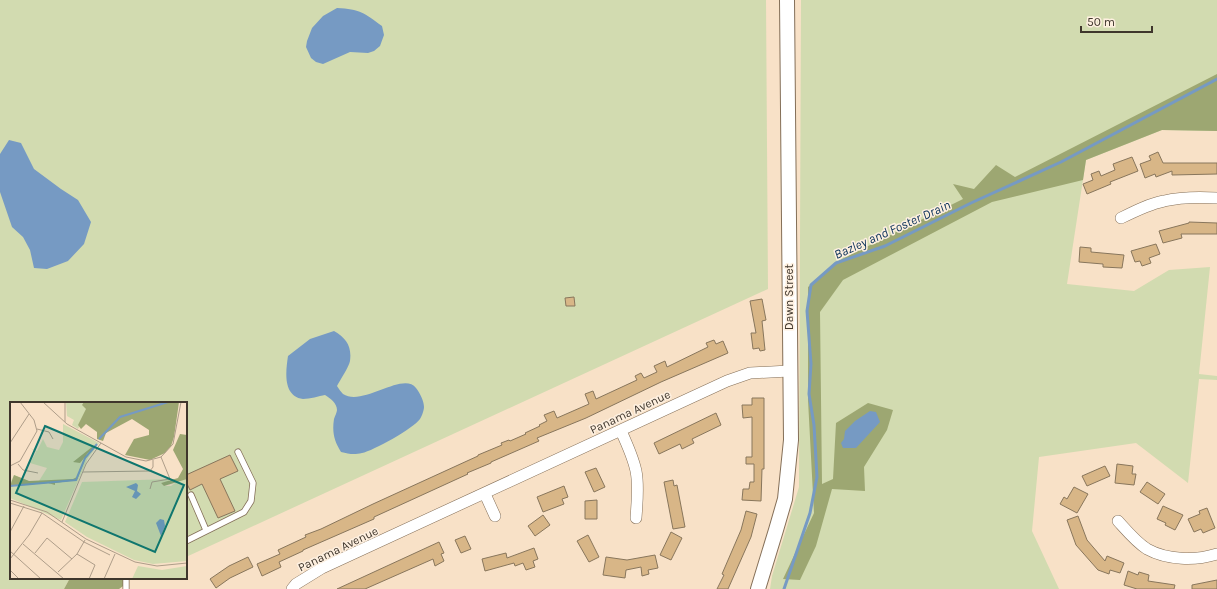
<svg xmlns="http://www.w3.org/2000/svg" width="1217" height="589" viewBox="0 0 1217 589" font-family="Karla,sans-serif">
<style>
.green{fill:#d2dbb0}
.forest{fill:#9da772}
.water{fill:#769ac3}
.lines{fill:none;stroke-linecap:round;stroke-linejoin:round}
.stream{stroke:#769ac3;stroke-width:3}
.building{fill:#d8b687;stroke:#88765c}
.service-casing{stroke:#846f58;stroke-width:7}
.minor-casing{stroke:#846f58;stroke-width:12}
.tertiary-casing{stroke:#846f58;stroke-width:16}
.service{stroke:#fff;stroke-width:5.5}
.minor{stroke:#fff;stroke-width:11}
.tertiary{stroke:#fff;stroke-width:14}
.labels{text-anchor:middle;stroke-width:3;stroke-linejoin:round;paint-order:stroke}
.street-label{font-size:12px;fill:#3f362c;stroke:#fef0e0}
.water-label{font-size:13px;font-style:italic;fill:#0a3159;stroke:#fef0e0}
.inset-river{fill:none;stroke:#769ac3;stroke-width:2}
.inset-road{fill:none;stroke:#ae9d89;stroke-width:1}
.view{fill:#0f766e;fill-opacity:0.15;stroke:#0f766e;stroke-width:2}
.inset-edge{fill:none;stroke:#3f362c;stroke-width:2}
</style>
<rect width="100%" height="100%" fill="#f8e1c7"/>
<path class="green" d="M0,0H766L768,289L186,557V403H11V578H70L64,589H0Z
M801,0H1217V131L1162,130L1086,160L1067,284L1134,291L1169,270L1210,267L1199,374L1217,376V380L1199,379L1188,483L1136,443L1039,457L1032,531L1059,589H770L772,576L799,487Z"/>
<path class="forest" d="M1217,74V131L1162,130L1086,160L1083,180L992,202L843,280L820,312L822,484L833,479L836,423L868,403L893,410L887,430L864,467L865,491L832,489L816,546L800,580L783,579L814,513L808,400V287L842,259L963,199L953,184L974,189L996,165L1015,177Z
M70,578H123L126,584L119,589H64Z"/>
<path class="water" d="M337,8C360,9 364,13 382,26L384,35L380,46L374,51L368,53L350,52L323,64L316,62L311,58L306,47L307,41L312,28L323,16Z
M9,140L21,143L34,169L61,189L78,200L91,222L84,244L68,261L47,269L34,268L30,250L23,237L12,227L0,192V154Z
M334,331C346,338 352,346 350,361C349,367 340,380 337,386C339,389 341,392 343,394C363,407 403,371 416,388C420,393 424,401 424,407C424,410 422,416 420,419C414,428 373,451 362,453C354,455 349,454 341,452C334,441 332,432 334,419C335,416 337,412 337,410C337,403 330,398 325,395C319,396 310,399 303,399C282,396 286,370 288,356L310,339Z
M870,411L876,412L880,422L856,448H843L841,443L844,439L845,431L855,421Z"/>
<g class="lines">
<path class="stream" d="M784,589L810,513L817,477L814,425L809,394L811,364L807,311L811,285L836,263L885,246L971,203L1061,162L1217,79"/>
</g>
<path class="building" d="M1158,152L1163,163H1217V174L1172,175V171L1156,177L1155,174L1145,178L1140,164L1151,160L1149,156Z
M1132,157L1138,171L1110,182L1111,184L1087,194L1083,184L1093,180L1091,174L1099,171L1101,176L1115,170L1113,164Z
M1189,222L1217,223V234H1181L1182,238L1163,243L1159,231L1189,223Z
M1156,244L1160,254L1149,258L1151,263L1142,266L1140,261L1135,262L1131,251Z
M1080,247L1091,248V252L1124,255L1122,268L1103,267V264L1079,262Z
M574,297L575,306H566L565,298Z
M762,299L766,320L762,321L765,350L760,351L759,348L753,349L751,333H756L750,301Z
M714,340L716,344L723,341L728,353L661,382L586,418L537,438L539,441L491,462V463L467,473L468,474L374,517V519L303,550V551L279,562L281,567L262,576L257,564L280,554L278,550L306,537L305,535L321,529L373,504L467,461L478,456V455L502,445L501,443L509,440L510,441L526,434L525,433L540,426L539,425L547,421L544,415L554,411L557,418L589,404L585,394L593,391L596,399L637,380L635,376L641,373L644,378L657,372L654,366L665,361L667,367L708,347L706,343Z
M752,398H764V469H762L761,501L742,500L743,489H749L750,482H754V464H746V457H752V417L743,418L742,405H752Z
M716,413L721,425L692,439L694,443L682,449L680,444L659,454L654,443Z
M230,455L238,471L220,479L235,511L218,518L202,484L190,490L186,482V475Z
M1117,464L1133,466L1132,474H1136L1134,485L1115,483Z
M1105,466L1110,476L1087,486L1082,476Z
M596,468L605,487L594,492L585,472Z
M673,480L674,486L677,485L685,527L673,529L664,482Z
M1147,482L1165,494L1158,504L1140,492Z
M564,486L568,497L562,499L564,504L543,512L537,497Z
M1074,487L1088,494L1077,513L1060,504L1064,497L1067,499Z
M597,500V519H585V501Z
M1163,506L1183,515L1175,530L1165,525L1166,523L1157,519Z
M1207,508L1215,528L1203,533L1201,529L1194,532L1188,519L1200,514L1199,511Z
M746,511L757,514L751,537L728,589H717L724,575L722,574L741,530Z
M543,515L550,525L535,536L528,526Z
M1078,516L1087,540L1105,561L1107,556L1124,563L1120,573L1110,570L1109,574L1098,570L1076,545L1067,520Z
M671,532L682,538L671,560L660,555Z
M588,535L599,557L589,562L577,541Z
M465,536L471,549L461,553L455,540Z
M439,542L444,553L441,554L444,561L435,566L433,559L365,589H337Z
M534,548L538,559L533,561L535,567L526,570L523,563L515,566L514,563L485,571L482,559L506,553L507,558Z
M655,555L658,568L648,570L649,574L642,576L641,567L626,570L625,578L603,575L606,557L627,560Z
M248,557L253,567L230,578L216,588L210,579L229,566Z
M1128,571L1138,575L1139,572L1149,575L1148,581L1175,585L1174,589H1137L1124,585Z
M1217,580V589H1192V585Z"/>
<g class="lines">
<defs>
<path id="service" d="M191,495L206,530
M186,541L244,512L251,501L253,483L238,452
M126,578V589"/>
<path id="minor" d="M1121,218C1135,211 1149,204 1164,201C1181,197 1200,197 1217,198
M621,431C627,444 633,457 636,471C639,486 637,503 636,518
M485,494L495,516
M1118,521C1127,531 1136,542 1147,549C1167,560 1195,561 1217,554
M292,589L296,584L322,568L727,381L750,373L789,371"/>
<path id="tertiary" d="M758,589L776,530L785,499L791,440L787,0"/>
</defs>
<use href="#service" class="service-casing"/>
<use href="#minor" class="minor-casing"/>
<use href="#tertiary" class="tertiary-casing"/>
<use href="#service" class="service"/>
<use href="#minor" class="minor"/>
<use href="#tertiary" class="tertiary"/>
</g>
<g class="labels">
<g class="street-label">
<text transform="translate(789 297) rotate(-90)" y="4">Dawn Street</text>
<text transform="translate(630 412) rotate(-25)" y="4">Panama Avenue</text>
<text transform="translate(338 549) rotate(-26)" y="4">Panama Avenue</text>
</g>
<g class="water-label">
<text transform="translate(892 229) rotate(-24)" y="5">Bazley and Foster Drain</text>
</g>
</g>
<g transform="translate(10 402)">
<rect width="177" height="177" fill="#f8e1c7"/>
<path d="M56,0H83L68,27L62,23L64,18L57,14ZM53,22L89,41L78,56L51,118L0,96V81L4,73L19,79H29L37,66L20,61L26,50L20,46L27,49L33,37L37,45L49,48L53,40ZM159,77V80L151,81L154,84H161L171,77H177V159L143,162L124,158L77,135L55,120L72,80ZM128,164L152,168L177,164V177H122Z" fill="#d2dbb0"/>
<path d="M74,0H169L164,35L161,44L155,51L140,58L115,53L124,37L139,33V28L122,17L96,31L93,39L87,37V30L76,22L71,27L68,23L76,7L72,3ZM170,32L177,33V77L154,84L151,81L168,76L173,67L163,48ZM82,45L84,46L77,52L67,78L45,81V83L38,81L0,84L4,73L19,79L63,77L67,75L75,55L70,61L63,60Z" fill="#9da772"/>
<path d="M126,81L128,83L127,89L131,92L126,97L122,95L125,89L116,85ZM150,117L154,118L155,124L151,134L146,121Z" fill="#769ac3"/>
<path class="inset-river" d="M89,37L110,15L158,0M0,84L66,78L75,56L87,42"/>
<path class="inset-road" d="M33,0L57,22L116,55L136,59L151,55L163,42L171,0M55,0V20M27,27L39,30L43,37M0,41L19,12M8,62L13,68L28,71M0,64L10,59L27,29L24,18L10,0M73,70L140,69L143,65V58M140,87L142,80L160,77L151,55M0,98L37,110L76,137L125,160L147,164L177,161M0,101L32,111L74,140L100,153M52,120L76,62L91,41M0,130L14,104M13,142L54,177M0,149L31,177M25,151L37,136L62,157M67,152L85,163L79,177M0,157L19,133L32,111M0,168L9,177M48,170L67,152L75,138M94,177L105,152"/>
<path class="view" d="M35,24L174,83L145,150L6,91Z"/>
<rect width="177" height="177" class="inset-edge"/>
</g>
<path d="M1081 26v6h71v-6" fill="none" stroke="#3f362c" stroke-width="2"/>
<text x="1087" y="26" font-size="12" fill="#3f362c" stroke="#fef0e0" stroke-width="3" paint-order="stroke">50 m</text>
</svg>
